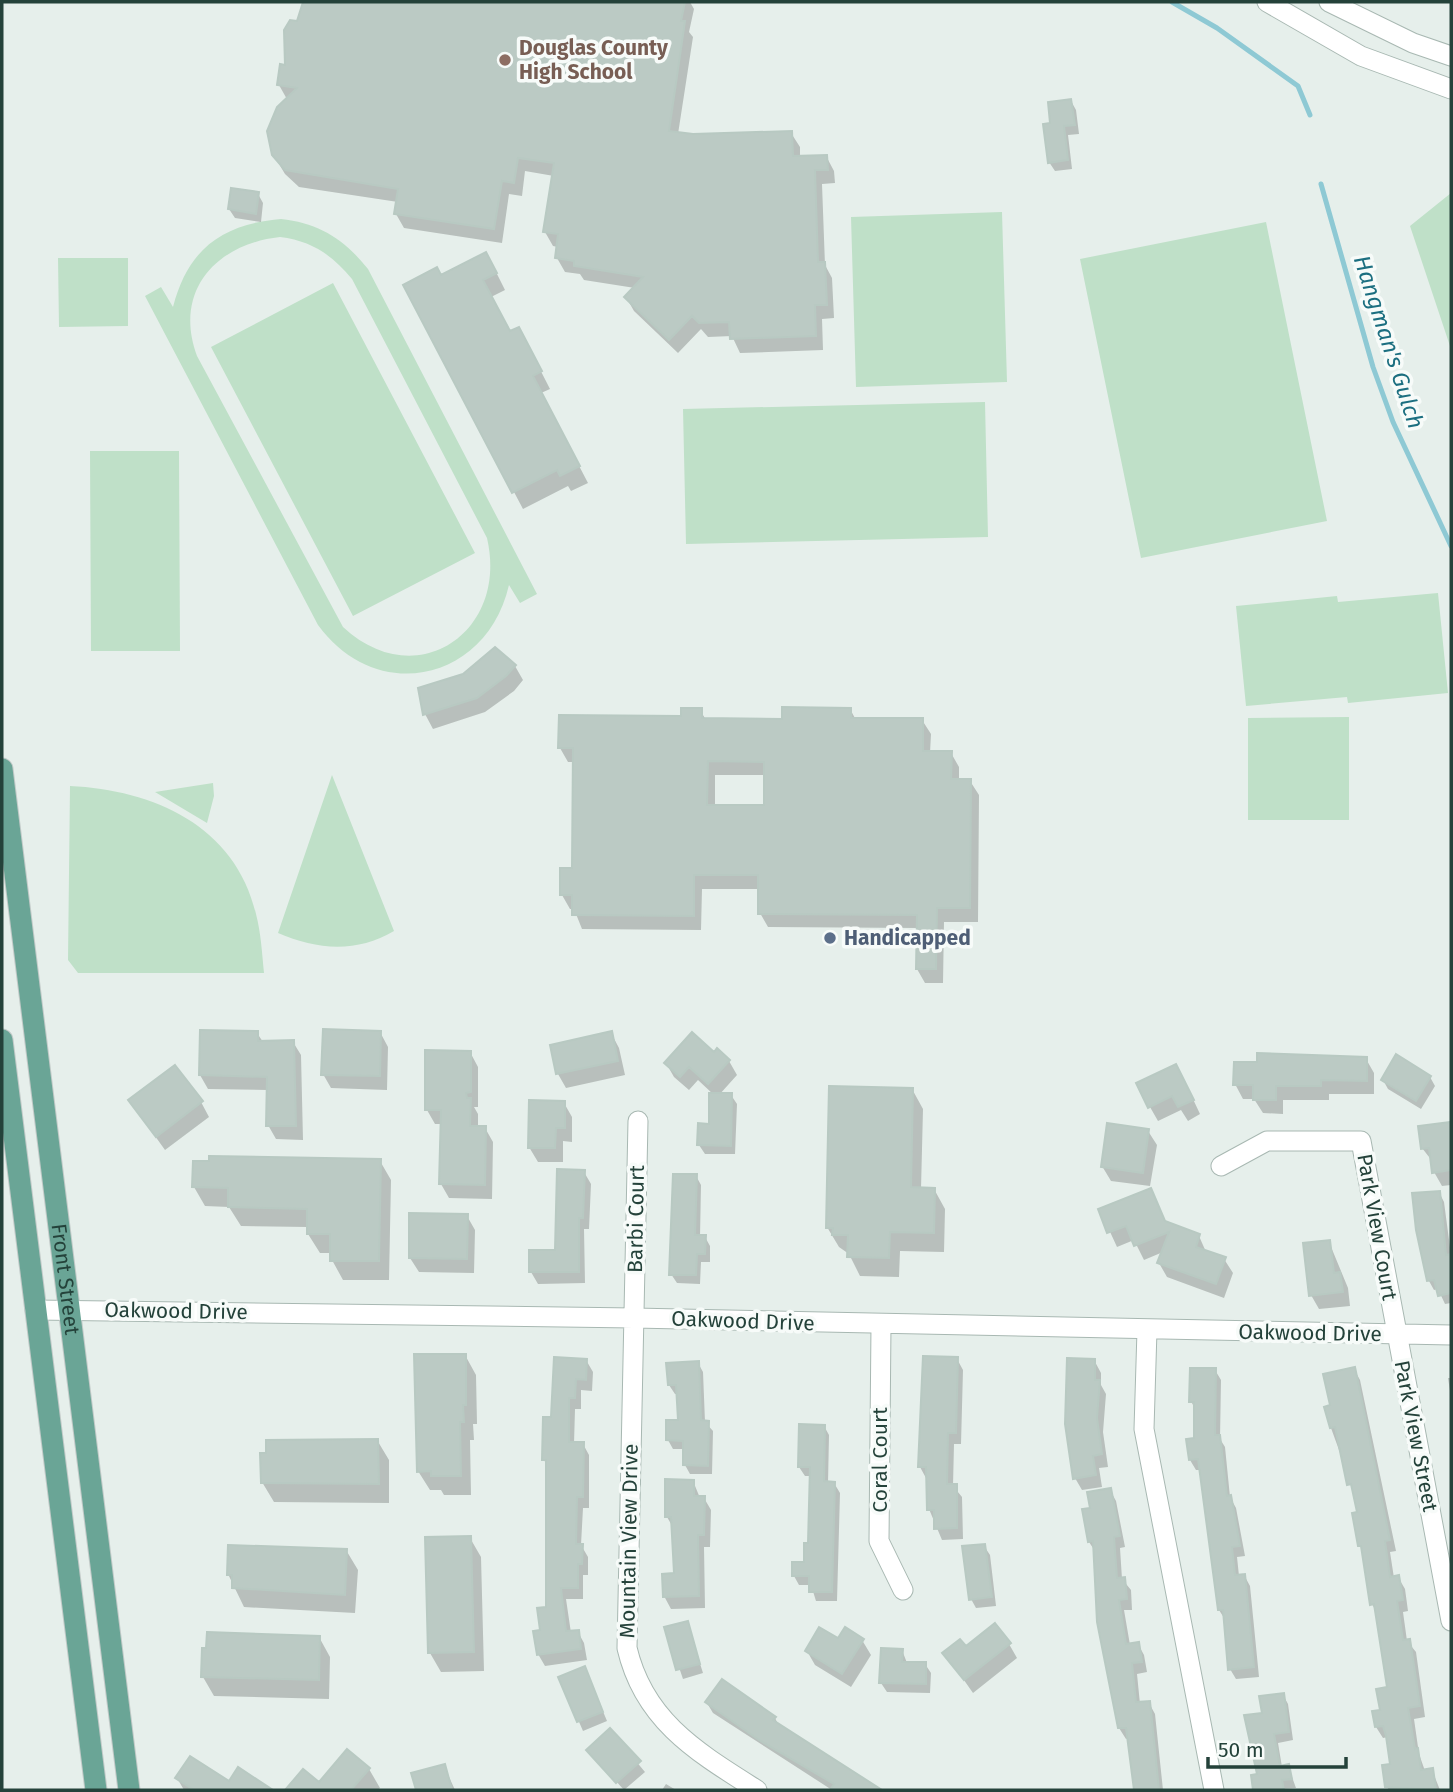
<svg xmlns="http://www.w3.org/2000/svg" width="1453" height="1792" viewBox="0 0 1453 1792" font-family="'Fira Sans',sans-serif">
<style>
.green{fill:#bfe0c8;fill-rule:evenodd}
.shadow{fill:#0003;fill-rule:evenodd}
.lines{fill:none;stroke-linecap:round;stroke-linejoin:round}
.stream{stroke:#8ec9d4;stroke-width:5}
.building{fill:#bbcac4;stroke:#b8c9c2;stroke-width:2;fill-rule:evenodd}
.minor-casing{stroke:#a8b8b2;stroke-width:21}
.major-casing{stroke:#c2cac8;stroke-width:23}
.minor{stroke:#fff;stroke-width:19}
.major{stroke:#6aa596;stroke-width:21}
.education-dot{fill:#8d6e63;stroke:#f7fbf9;stroke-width:2.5}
.service-dot{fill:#5c6f8a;stroke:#f7fbf9;stroke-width:2.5}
.labels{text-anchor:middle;stroke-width:7;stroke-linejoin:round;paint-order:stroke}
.education-label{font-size:21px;font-weight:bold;fill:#785e54;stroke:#f7fbf9;text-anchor:start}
.service-label{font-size:21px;font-weight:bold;fill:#4e5e75;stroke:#f7fbf9;text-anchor:start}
.street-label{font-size:21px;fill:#24423a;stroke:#f7fbf9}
.water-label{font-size:23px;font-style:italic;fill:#1c6f80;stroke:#f7fbf9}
</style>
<rect width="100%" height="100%" fill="#e6efeb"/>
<path class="green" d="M1451,193V349L1410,226Z
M1002,212L1007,382L856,387L851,217Z
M281,219C319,223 344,239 368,269L537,594L520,603L509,585C487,681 377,706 318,625L145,296L161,287L173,307C188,249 222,224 281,219ZM280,237C312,241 332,255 352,279L487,538C509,633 416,695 343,627L197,356C173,291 216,244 280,237Z
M1266,222L1327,521L1141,558L1080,259Z
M58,258H128V326L59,327Z
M333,283L475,553L353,616L211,347Z
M985,402L988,537L686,544L683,409Z
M90,451H179L180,651H91Z
M1438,593L1448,693L1348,703L1347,697L1246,706L1236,606L1337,596L1338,602Z
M1349,717V820H1248V718Z
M332,775L394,931C357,953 317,950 278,933Z
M213,783L214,796L207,823L155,792Z
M70,786C153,790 235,825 256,914C261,933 262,953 264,973H78L68,960Z"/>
<path class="shadow" d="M304,2H690L694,9L689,32L693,37L678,134L791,133L800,147V157L826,156L834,171L835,183L822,184L825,265L832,278L834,318L822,319L823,350L740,353L732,336L708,337L701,329L678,353L634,311L626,297L635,288L584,280L580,274L565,272L557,258L558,247L553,246L545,232L554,176L525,171L522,196L509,194L502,243L404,228L396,214L398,202L299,187L285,174L276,159L269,134L272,120L288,101L279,85L287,67Z
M1071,101L1076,110L1079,134L1068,135L1072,169L1055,171L1049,162L1052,125Z
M258,194L263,203L261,222L235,218L229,209Z
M495,270L505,290L491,297L510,333L528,346L550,389L541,393L588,483L571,491L568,486L523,509L405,286Z
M515,666L523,680L514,691L485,712L433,729L425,714L420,689Z
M850,709L856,720H922L931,734L930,753H951L959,767V781H970L979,795L978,922H944L943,983H925L917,969L918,928L768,927L760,913V889H702L701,930L582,929L574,909H570L562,895L574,870L575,762H568L560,748L683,718L700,710L706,720L784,721ZM715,775H766L765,807H715Z
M380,1032L388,1047L387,1090L331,1088L323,1074Z
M257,1033L263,1042H293L301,1055L303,1140L276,1139L268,1125V1090L208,1089L200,1075Z
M611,1033L619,1048L625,1075L566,1088L558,1074L552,1046Z
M470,1052L478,1067V1107H474L478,1114V1128H485L493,1142L492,1199L449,1198L441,1184L442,1124H435L427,1110Z
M714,1054L729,1061L737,1075L719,1095H731L737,1104L735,1154H705L699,1145L711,1126L714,1095L698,1080L689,1090L674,1077L666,1063Z
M1366,1059L1374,1073V1094H1329V1100H1283V1114L1263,1113L1254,1099H1243L1235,1084Z
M1430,1077L1435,1086L1421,1109L1388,1089L1383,1080Z
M1184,1080L1200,1114L1188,1121L1181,1110L1158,1121L1150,1107Z
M912,1089L923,1109L921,1189H934L945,1209L944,1252L900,1251L899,1277L860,1276L849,1254L839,1247L827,1227Z
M130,1101L201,1102L209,1117L165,1150Z
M564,1103L572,1117V1142L563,1141V1162H538L529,1147Z
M1451,1124V1185L1442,1186L1434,1172L1433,1162L1422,1148L1420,1128Z
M1148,1131L1157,1145L1150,1186L1111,1181L1102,1166Z
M380,1161L391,1180L389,1280H343L332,1260V1253H320L308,1234V1227L241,1226L229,1207L205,1206L194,1187Z
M584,1172L591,1184L589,1229H584L585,1283L538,1284L531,1272L557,1251Z
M696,1176L701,1185L700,1237H705L710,1246V1262H701L700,1284L677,1283L671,1274Z
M1150,1190L1167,1224L1199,1236L1206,1252L1224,1259L1233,1273L1224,1298L1167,1277L1159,1263L1163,1252L1144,1260L1134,1240L1117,1247L1100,1210Z
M1439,1192L1444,1202L1451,1255V1303L1445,1304L1438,1289L1434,1290L1429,1281Z
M467,1216L475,1230L474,1273L419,1272L410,1258Z
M1329,1242L1348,1288L1350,1306L1319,1309L1311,1295Z
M465,1355L476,1375L477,1424H473L474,1440H470L471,1495H444L441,1490H430L418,1471Z
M957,1359L963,1370L961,1444H954L953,1486L962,1497L963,1539L942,1540L929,1509L926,1478L920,1467Z
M586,1360L593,1372L592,1391L581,1390V1409H575L574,1444H583L589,1455V1508H583L581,1545L588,1557V1575H583V1599H566L571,1633L578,1632L584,1643L587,1660L545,1666L538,1654L547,1609L548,1467L544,1460L553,1419Z
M1094,1360L1101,1373V1385L1106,1394L1103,1432L1108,1467L1099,1468L1102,1487L1082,1490L1075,1478Z
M698,1363L703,1372L705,1422L713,1431L712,1474H690L685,1465V1449H673L668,1440L680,1422L678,1394H675L669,1385Z
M1354,1369L1360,1380L1396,1551L1390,1552L1394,1578L1398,1577L1405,1589L1408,1611L1403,1612L1407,1641L1416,1652L1425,1717L1414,1719L1419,1754L1425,1771L1432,1770L1440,1790H1389L1387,1787L1392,1765L1388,1737L1383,1738L1376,1727L1389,1689L1378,1615L1372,1604L1364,1552L1360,1545L1355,1494L1331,1428L1333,1407Z
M1215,1370L1221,1380L1220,1439L1225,1447L1230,1497L1236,1508L1245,1556L1237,1557L1239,1576L1244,1575L1250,1586L1259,1677L1236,1679L1230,1669L1226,1621L1219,1610L1202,1470H1196L1190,1460L1196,1439V1411L1191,1401Z
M1448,1378H1451V1397Z
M824,1426L829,1435L828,1483H834L840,1493L837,1601H816L811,1585H799L794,1576L806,1564L810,1545L811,1476H805L799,1467Z
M377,1440L389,1460V1503L274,1502L262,1482Z
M693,1481L700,1498H704L711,1510L710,1547H704L705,1608L671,1609L664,1596L676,1575L674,1529L667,1517Z
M1110,1490L1116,1501L1125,1547L1120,1548L1122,1579L1131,1590L1132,1610H1124L1130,1645L1138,1644L1144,1655L1147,1672L1137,1674L1140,1704L1149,1703L1155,1714L1163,1790H1135L1129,1738L1126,1739L1119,1728L1095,1551L1089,1542L1092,1509Z
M470,1538L481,1557L484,1671L441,1672L430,1653Z
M984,1546L990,1555L996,1606L976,1608L971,1599Z
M346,1550L358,1570L355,1613L244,1607L228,1574Z
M687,1623L703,1673L683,1679L666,1629Z
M319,1637L330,1657L329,1699L214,1696L203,1677L208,1650Z
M862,1640L871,1655L851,1687L815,1665L807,1651L839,1641Z
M1009,1644L1017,1658L973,1693L945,1653Z
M902,1650L907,1663L925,1664L931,1673L930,1693L887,1692L881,1683Z
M560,1678H589L607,1721L583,1731Z
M1283,1695L1288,1704L1293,1740L1278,1743L1282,1767L1288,1766L1296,1788L1255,1790L1253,1777L1259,1775L1264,1714Z
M707,1703L775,1718L779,1726L878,1790H832L713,1713Z
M610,1730L645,1772L624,1790L588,1750Z
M444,1766L455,1790H418L413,1775Z
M369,1769L380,1788L378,1790L288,1789L320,1785Z
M177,1778L260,1784L264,1790H184Z
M666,1784L676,1790H662Z"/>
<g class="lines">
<path class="stream" d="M1172,2L1217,28L1298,86L1310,115
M1321,184L1373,367L1393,422L1451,546"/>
</g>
<path class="building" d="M303,2H685L681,21H685L669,131L693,134L792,131L793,156L827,155L828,170H815L818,262H825L827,305H815L816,336L730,339L729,322L699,323L692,316L669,340L624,297L643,277L574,266V261L555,258L558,234L543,232L554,163L518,158L514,183L502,181L494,229L394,214L398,189L285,170L272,155L267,131L277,107L297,88L277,85L280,64L285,65L284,30L290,20L297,21Z
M1071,99L1075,125L1064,126L1068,160L1048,163L1043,124L1050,123L1048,102Z
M231,188L259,192L256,214L228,209Z
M486,252L497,273L483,280L510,331L519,327L542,371L533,376L580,466L560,476L557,470L512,493L403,285L437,267L441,275Z
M495,647L516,665L506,676L477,698L423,715L418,688L463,674Z
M782,707L851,708V718H923V751H952L951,779H971L970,908H937L936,969H916L917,915L758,914V875H694V916L572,915V895H560V868H572L573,748H558L559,715L681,716V708H702V718L782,719ZM708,761L764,762V805H707Z
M323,1029L381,1031L380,1076L321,1075Z
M200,1030L258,1031V1041L294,1040L296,1126H266L267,1077L199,1075Z
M612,1031L618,1061L556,1074L550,1045Z
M692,1032L714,1052L717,1048L730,1060L708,1084L689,1067L680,1077L664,1063Z
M425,1050L471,1051V1092L466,1093L467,1098H471L470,1126H486L485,1185L439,1184L441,1110H425Z
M1257,1053L1367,1057V1081L1321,1080V1086H1276V1100H1253V1085H1233L1234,1062H1257Z
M1396,1054L1431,1076L1416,1101L1381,1080Z
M1176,1064L1194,1100L1178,1107L1172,1096L1148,1108L1136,1083Z
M175,1065L203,1101L156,1137L128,1100Z
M829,1086L913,1088L911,1187L935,1188L934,1233L890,1232L889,1258L847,1257L848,1235H832L833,1228H826Z
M709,1093H732L731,1146L697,1145L698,1123L709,1124Z
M529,1100L565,1101V1128H556L555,1148H528Z
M1451,1122V1170L1432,1173L1429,1148L1421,1149L1418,1126Z
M1107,1123L1149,1129L1143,1173L1101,1167Z
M209,1156L381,1159L379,1261H330V1234H307V1209L228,1207V1188L192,1187L193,1161H209Z
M557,1169L585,1170L583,1218H579V1272H529V1250H555Z
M673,1174H697L695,1235H706L705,1254H697L696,1275H669Z
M1151,1188L1165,1221L1200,1234L1196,1247L1226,1257L1216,1284L1157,1263L1169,1232L1134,1246L1126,1226L1107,1233L1098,1209Z
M1440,1191L1446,1255L1451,1254V1293L1438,1296L1434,1280L1427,1281L1416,1230L1412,1193Z
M409,1213L468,1214L467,1259L409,1258Z
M1330,1240L1334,1273L1340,1272L1343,1292L1309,1296L1303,1243Z
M414,1354H466V1405H463L464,1422H460L461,1476H431V1471L417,1472Z
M923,1356L958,1357L956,1433H948L947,1484H957V1528L934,1529V1510H927L926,1467H918Z
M554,1357L587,1359L586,1380L576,1379L575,1398H569V1442H584L583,1497H577L576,1544H583L582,1564H578V1588H561L566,1631L579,1630L581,1649L537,1655L533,1631L540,1630L537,1608L546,1607V1460H542L543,1417H551Z
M1067,1358L1095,1359V1380H1100L1097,1418L1102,1454L1093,1456L1096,1475L1073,1479L1065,1424Z
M699,1361L701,1420L709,1421L708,1466L683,1465V1441L666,1440V1420H678L676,1385H668L666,1363Z
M1355,1367L1390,1540L1385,1541L1390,1577L1399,1575L1403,1600L1397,1601L1403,1640L1410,1639L1420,1706L1408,1708L1415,1749L1418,1748L1421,1770L1433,1768L1436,1790L1385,1787L1382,1765L1390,1764L1386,1736L1383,1726L1375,1727L1372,1711L1380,1710L1376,1689L1387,1687L1374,1604L1370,1605L1361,1546H1358L1352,1513L1357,1512L1351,1484L1347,1485L1335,1427L1330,1428L1324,1407L1330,1405L1323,1374Z
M1190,1368H1216L1215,1435H1220L1227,1496L1231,1495L1240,1546L1232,1547L1235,1575L1245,1574L1254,1667L1228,1670L1223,1610H1218L1198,1459L1189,1460L1186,1439L1194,1438V1402H1189Z
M799,1424L825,1425L824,1481L835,1482L832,1592H809V1576H792V1562H804V1543H808L810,1467H798Z
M378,1439L379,1484L261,1483L260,1453H266V1440Z
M665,1479L694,1480V1496H705L704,1535H698L699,1596L663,1597L662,1574L674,1573L671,1517H665Z
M1111,1488L1120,1536L1114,1537L1117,1578L1125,1577L1127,1599L1119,1600L1126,1644L1139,1642L1142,1662L1132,1663L1136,1702L1150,1701L1159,1790H1134L1126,1728H1118L1097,1622L1093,1541L1088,1542L1082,1509L1090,1508L1087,1492Z
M471,1536L474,1652L428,1653L425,1537Z
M985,1544L992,1597L969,1600L962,1546Z
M228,1545L347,1549L345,1595L232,1588V1575H227Z
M688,1621L700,1664L676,1670L664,1627Z
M995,1623L1011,1643L964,1680L942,1653L960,1639L966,1646Z
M819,1627L838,1638L845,1627L864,1639L842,1674L805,1651Z
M207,1632L320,1636L319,1680L201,1677L202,1648H206Z
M881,1648L903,1649L902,1662H926V1684L879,1683Z
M585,1666L603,1712L577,1722L558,1677Z
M722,1679L776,1717L773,1720L882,1790H830L834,1784L759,1740L705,1702Z
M1284,1693L1289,1732L1274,1734L1280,1766L1289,1764L1292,1779L1282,1780L1284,1790H1253L1251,1775L1257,1774L1244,1715L1262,1713L1259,1696Z
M610,1728L641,1761L616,1783L586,1750Z
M347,1749L370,1768L351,1790H285L303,1769L319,1782Z
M190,1756L229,1781L238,1767L273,1790H194L175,1778Z
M445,1764L452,1790H416L411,1773Z"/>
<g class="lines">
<defs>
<path id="minor" d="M1267,2L1361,56L1451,89
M1329,2L1413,43L1451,56
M638,1121L627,1648C644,1721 697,1752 757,1790
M1221,1166L1267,1141H1361L1451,1621
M35,1310L634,1318L1451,1335
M881,1325L879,1541L903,1590
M1147,1330L1144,1429L1214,1790"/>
<g id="major">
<path id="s1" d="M2,769L129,1790"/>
<path d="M2,1040L96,1790"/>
</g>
</defs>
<use href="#minor" class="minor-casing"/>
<use href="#major" class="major-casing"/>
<use href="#minor" class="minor"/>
<use href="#major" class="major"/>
</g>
<circle class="education-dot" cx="505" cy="60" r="7"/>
<circle class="service-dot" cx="830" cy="938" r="7"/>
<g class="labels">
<g class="education-label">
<text x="519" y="55">Douglas County<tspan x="519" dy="24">High School</tspan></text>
</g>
<g class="service-label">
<text x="844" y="945">Handicapped</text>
</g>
<g class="street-label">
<text transform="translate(636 1219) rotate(-89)" y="7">Barbi Court</text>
<text transform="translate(1377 1227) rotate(80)" y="7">Park View Court</text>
<text dy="7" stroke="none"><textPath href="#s1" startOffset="514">Front Street</textPath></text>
<text transform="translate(176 1311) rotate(1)" y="7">Oakwood Drive</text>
<text transform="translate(743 1321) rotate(2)" y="7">Oakwood Drive</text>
<text transform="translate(1310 1333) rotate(1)" y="7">Oakwood Drive</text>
<text transform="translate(1416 1436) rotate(79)" y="7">Park View Street</text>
<text transform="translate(880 1460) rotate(-90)" y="7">Coral Court</text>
<text transform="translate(629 1541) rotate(-89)" y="7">Mountain View Drive</text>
</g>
<g class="water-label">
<text transform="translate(1389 342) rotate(72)" y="8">Hangman's Gulch</text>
</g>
</g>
<rect width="1453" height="1792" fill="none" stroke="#24423a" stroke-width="7"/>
<path d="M1208 1757v10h138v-10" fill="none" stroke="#24423a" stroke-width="3.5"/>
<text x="1218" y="1757" font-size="21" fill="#24423a" stroke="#f7fbf9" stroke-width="5" paint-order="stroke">50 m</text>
</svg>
